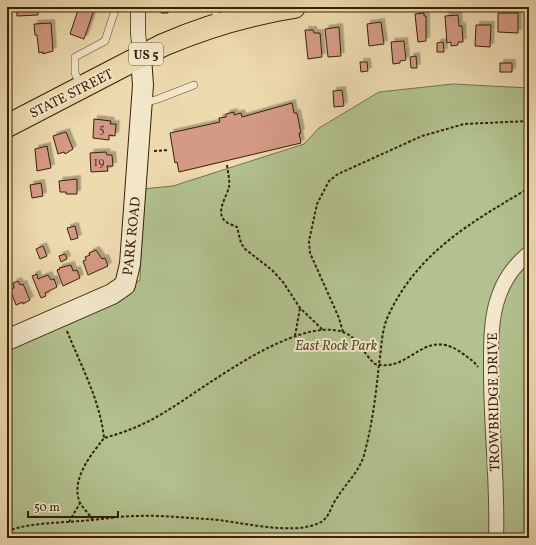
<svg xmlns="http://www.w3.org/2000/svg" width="536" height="545" viewBox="0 0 536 545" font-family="Vollkorn,serif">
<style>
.green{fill:#b2c18f;stroke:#73724a}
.building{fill:#d59a85;stroke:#342206;filter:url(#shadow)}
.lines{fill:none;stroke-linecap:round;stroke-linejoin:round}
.lane-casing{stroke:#625030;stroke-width:8}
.street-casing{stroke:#625030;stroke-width:16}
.secondary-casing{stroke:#342206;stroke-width:22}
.primary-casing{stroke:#342206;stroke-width:24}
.path{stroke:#342206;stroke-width:2;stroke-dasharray:3 2;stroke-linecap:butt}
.lane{stroke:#f3e7ca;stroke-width:7}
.street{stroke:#f3e7ca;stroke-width:14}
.secondary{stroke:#f3e7ca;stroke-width:20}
.primary{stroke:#eddaae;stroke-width:22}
.labels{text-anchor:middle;stroke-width:4;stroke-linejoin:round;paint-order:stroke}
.number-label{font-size:12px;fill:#5c4026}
.shield{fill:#f3e7ca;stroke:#6d5d41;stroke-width:1}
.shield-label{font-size:13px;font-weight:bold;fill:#342206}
.street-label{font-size:14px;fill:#342206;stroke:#f3e7ca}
.park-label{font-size:14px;font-style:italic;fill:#544a28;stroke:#f3e7ca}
</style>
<defs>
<filter id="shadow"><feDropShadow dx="3.5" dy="-3.5" stdDeviation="0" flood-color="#0004"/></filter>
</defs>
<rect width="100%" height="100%" fill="#eddaae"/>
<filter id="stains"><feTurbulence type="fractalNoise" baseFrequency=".005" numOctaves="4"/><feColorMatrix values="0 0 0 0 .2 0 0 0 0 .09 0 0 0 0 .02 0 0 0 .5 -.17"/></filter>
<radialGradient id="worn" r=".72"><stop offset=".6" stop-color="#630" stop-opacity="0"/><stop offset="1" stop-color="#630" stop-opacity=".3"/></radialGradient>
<path class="green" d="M453,84L529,88V538H7V344L91,312L140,280L143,189L173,186L304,144L319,128L379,92Z"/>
<path class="building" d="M17,7H38V15L17,16Z
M79,7H95L84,39L70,34Z
M155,7H168V13H161V9Z
M424,13V16H426V41L418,42L415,14Z
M498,13H518V33L498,32Z
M458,15L459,26H462L463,42H458V45L451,46V42L447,43L445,16Z
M381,22L384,44L369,46L367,24Z
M51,23L53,51L43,54V52L39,53L37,35H35L34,24Z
M476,25H491L490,47L475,46Z
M339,27L341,56L328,57L325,29Z
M305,30H313L314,33H320L322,57L308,59Z
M404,41L406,60L400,61V63L393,64L391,42Z
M443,42L444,52H437V43Z
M416,56L417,68H411L410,57Z
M360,62H367L368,71L361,72Z
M500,63H512V72H500Z
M342,90L344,106L334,107L333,91Z
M292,103L294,113H297L301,133H299L301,143L179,172L177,162L175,163L170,133L220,122L219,118L226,117V114L234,112V115L241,113L242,117Z
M94,119L111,121L110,124H116L115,136L109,135V140L93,138Z
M66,132L73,149L65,154L64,152L58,154L53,136Z
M47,146L51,168L37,171L35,149Z
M106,152L107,155H112L113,166H107L108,171L91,172L90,153Z
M77,179V194H66V192H60L59,181Z
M41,183L43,196L32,198L30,185Z
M75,226L78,238L71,240L67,228Z
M43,246L47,256L40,259L36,249Z
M96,250L102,259L105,258L108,266L88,275L83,261L86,260L85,257L90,255L89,253Z
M65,254L67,259L61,262L59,256Z
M71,265L73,271L77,270L80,278L63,286L57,270L60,269L59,268Z
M37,274L38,279L48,275L51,280L54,279L57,287L45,293L46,296L41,298L32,276Z
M18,281L20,285L23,284L30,300L23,304V302L16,305L10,289L14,288L13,283Z"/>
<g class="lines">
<defs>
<path id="lane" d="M215,7L217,23
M80,84L75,73V57L105,41L116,7
M144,103L158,99L194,85"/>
<path id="street" d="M138,7V34L141,57
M496,538C498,483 491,428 491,373C491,347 490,319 499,295C505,278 516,264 529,253"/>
<path id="secondary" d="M7,340L112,294L125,285L130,264L143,85L141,57"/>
<path id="primary" d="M7,126L163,45C205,27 249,14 294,7"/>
</defs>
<use href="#lane" class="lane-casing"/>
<use href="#street" class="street-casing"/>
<use href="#secondary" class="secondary-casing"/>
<use href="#primary" class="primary-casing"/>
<path class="path" d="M154,151L169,150
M227,165C228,173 230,180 229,187C227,196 216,211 224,220C226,223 233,225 237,227L241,243L245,249L272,270L283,282L300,308L323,330
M67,331C81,366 100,400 104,438
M343,332L339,318L310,253L309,241L317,204L329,181L338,174L422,136L464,124L529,121
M295,336L300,308
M93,520C89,514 83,508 80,503C70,480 91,455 104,438C126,432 146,424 165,412C205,388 295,316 343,332C358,337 364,355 375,364C411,373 422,328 459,351C466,356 473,360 478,367
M69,522L80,503
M7,531C30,523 55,523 80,521C99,520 119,516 138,516C161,515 185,518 208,519C238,521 294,537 321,522C330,517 331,505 337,498C346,483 359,472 364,455C372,426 376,394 379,364C382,347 381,330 389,314C419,251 472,222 529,188"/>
<use href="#lane" class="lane"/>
<use href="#street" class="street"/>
<use href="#secondary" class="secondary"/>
<use href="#primary" class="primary"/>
</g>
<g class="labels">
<g class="number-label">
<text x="102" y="133">5</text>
<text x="99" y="166">19</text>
</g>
<rect class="shield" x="129" y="43" width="34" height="22" rx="3"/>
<g class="shield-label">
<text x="146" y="59">US 5</text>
</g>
<g class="street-label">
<text transform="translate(71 93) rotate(-27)" y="5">STATE STREET</text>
<text transform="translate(131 236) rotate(-84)" y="5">PARK ROAD</text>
<text transform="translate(493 402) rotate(-91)" y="5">TROWBRIDGE DRIVE</text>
</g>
<g class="park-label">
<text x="336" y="350">East Rock Park</text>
</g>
</g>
<rect width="536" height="545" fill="none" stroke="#eddaae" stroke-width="24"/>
<rect x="8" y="8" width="520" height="529" fill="none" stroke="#342206" stroke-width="2"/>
<rect x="12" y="12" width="512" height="521" fill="none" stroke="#342206"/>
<path d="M28 511v6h90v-6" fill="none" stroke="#342206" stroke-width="2"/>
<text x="34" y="511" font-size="12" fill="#342206" stroke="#f3e7ca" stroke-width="3" paint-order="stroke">50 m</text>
<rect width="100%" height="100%" filter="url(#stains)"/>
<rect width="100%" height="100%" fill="url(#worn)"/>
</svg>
